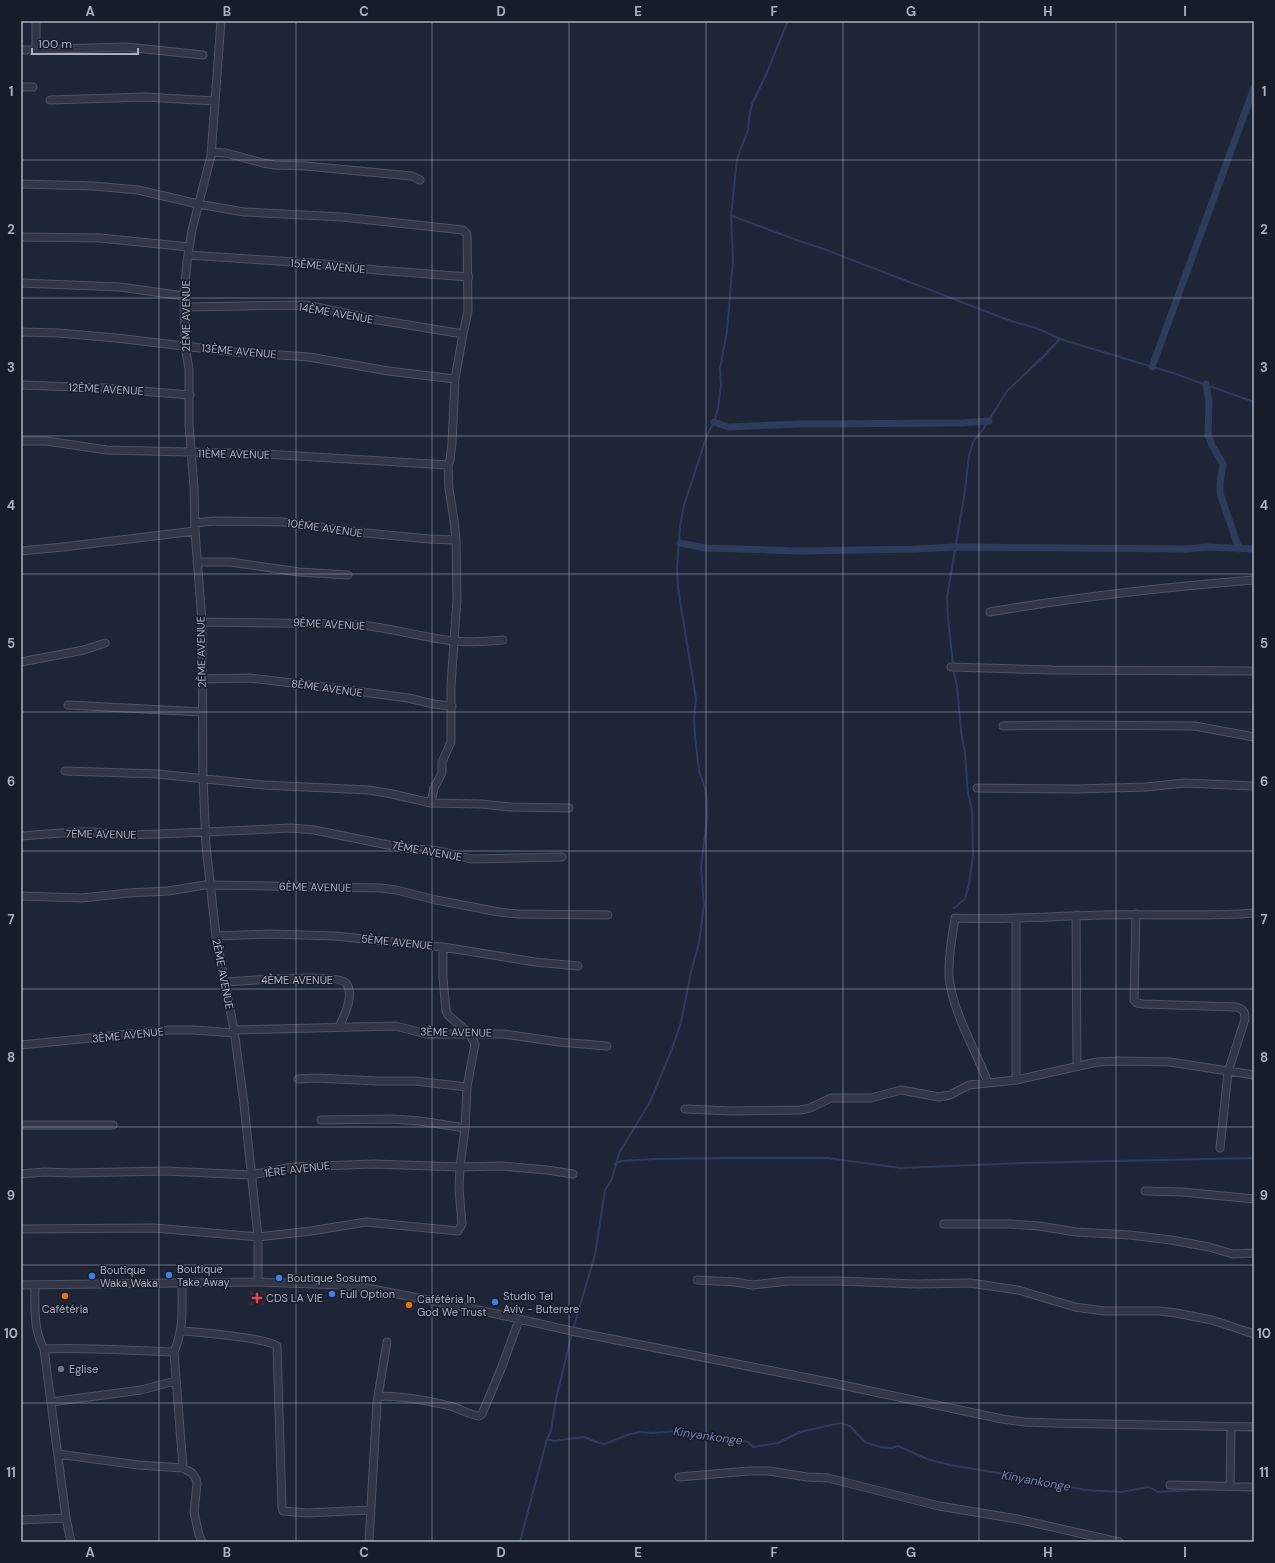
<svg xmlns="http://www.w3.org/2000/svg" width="1275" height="1563" viewBox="0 0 1275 1563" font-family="'DM Sans',sans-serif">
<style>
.medical{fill:#2e2a38}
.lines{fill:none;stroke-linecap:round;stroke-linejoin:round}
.stream{stroke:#2f3b5c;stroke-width:2}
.canal{stroke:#2f3b5c;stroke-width:7}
.minor-casing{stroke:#4f5465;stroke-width:9}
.minor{stroke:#323747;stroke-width:7}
.grid{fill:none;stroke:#abb1c4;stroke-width:1;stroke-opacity:0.55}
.shop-dot{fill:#3f7fe0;stroke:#171c2b;stroke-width:1.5}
.food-dot{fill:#e8710a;stroke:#171c2b;stroke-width:1.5}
.health-dot{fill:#e0444e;stroke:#171c2b;stroke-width:1.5}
.worship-dot{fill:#6b7280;stroke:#171c2b;stroke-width:1.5}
.labels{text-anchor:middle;stroke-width:3;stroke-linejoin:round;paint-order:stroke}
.street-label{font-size:11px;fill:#abb1c4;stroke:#171c2b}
.poi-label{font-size:11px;fill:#abb1c4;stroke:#171c2b;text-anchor:start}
.water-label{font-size:12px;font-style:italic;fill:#7283ae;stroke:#171c2b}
.neatline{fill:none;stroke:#abb1c4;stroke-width:1.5}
.grid-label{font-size:13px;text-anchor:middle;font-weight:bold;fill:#abb1c4}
</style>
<rect width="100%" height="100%" fill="#1e2536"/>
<path class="medical" d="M250,1290L266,1291L265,1305H249Z"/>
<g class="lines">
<path class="stream" d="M732,216L802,242L821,248L1011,321L1039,329L1060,339L1173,373L1254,402
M154,448L190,449
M954,908L965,899L969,884L973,854L972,810L968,793L965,753L961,731L957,686L954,673L948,619L947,597L965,491L969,455L974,440L982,431L1007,391L1043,357L1060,339
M615,1164L621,1161L655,1159L726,1158H828L900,1168L1022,1163L1254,1158
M547,1439L551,1431L556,1399L572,1333L595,1255L605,1190L612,1179L619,1153L650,1102L672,1049L681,1022L691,972L699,943L704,905L701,867L707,820V802L705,788L699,771L695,737L694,717L696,699L678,588L677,569L680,527L684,505L707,435L714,422L718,409L721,385L720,369L727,331L733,260L731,216L737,159L748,130L749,118L752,104L765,77L788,21
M520,1542L547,1439L554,1441L584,1437L599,1443L605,1444L630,1434L641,1432L652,1433L678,1431L695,1436L737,1438L748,1442L753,1447L778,1443L800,1432L841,1423L850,1426L865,1442L880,1447L892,1448L898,1446L927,1459L950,1465L1017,1476L1085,1490L1121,1492L1149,1487L1158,1492L1212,1489"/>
<path class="canal" d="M1152,367L1254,88
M1206,384L1209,401L1208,435L1213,447L1223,464L1220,483V493L1239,549
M714,422L728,427L802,424L961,423L989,421
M680,543L705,548L800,551L915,549L955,547L1187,549L1206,547L1254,549"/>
<defs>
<path id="minor" d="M36,21V49
M221,21L211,156L192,230L187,261L184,296L185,346L189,369V424L194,488L195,531L202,622L203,778L206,846L216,936L234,1030L244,1104L258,1237V1282
M21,50L126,47L203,55
M21,87H33
M50,100L145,97L214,101
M211,152L226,153L263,163L274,165L306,166L401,175L412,176L420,180
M21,184L94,186L138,190L198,204L244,212L342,217L463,230L467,234L468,311L463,334L455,379L452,443L450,460L448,465L449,489L454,520L456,540L457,599L451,685V742L442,762V773L434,788L431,803L392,794L369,790L264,785L158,774L65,771
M21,237L100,238L189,247
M188,255L324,264L376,270L469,277
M21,283L120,287L184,296
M185,307L306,305L378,320L463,334
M21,332L59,333L116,338L235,352L309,357L388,371L455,379
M21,385L104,388L190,395
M21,441H46L107,450L265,454L448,465
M195,523L214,521L283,522L366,533L429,539L456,540
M21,551L63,547L195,531
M197,562H230L299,572L348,575
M990,612C1077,597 1165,587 1254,580
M202,622L350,624C385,626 419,637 454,641C470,643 487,641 503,640
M21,662L84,650L105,643
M951,667L1052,670L1254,671
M202,679L250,678L318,686L408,698L433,704L452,706
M68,705L202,712
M1003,726L1062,725L1195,726L1254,737
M977,788L1077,789L1146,787L1184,783L1254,786
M431,803L481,804L511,807L569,808
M21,836L75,832H94L117,835L160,834L292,828L314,830L403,848L440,851L471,859L562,857
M21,896L82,898L129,893L168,891L205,885L381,888L396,890L436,900L499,912L518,914L608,915
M1136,914L1134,1000L1137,1003L1143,1004L1237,1007C1244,1010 1245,1012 1245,1019L1228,1072L1220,1148
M1076,915L1077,1066
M216,936L271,934L335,936L443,947L535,962L578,966
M225,982C242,981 338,973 346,983C355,995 344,1016 339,1027
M234,1030L396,1026L426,1034H504L559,1042L607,1046
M21,1045L169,1030H195L234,1033
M298,1079L316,1078L378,1081H415L467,1087
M1016,1080V918
M988,1083C976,1050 952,1012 949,976C948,957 952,937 955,918C1005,920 1055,916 1104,915C1154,914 1204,917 1254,913
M685,1109L732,1111L801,1110L810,1108L831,1098H871L901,1090L939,1097L950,1095L969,1085L1016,1080L1097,1062L1119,1061L1170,1062L1254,1075
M321,1120L392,1119L420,1121L465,1128
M21,1125H113
M21,1174L44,1172L72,1173L166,1171L251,1175L293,1167L374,1164L460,1167L501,1166L547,1170L573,1174
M1145,1191L1182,1192L1254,1199
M944,1224H1010L1039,1226L1076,1232L1130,1235L1171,1240L1209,1247L1233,1254L1254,1253
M21,1229L154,1228L258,1237L311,1231L366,1222L458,1231L462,1224L459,1189L460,1167L465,1128L467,1087L475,1044L469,1033L448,1015L446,1011L443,978V947
M697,1280L735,1282L752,1285L788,1281H837L917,1284L970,1283L1018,1290L1075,1307L1089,1309L1105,1311H1159L1176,1313L1212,1320L1254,1334
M182,1284C182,1309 184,1328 174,1352L183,1468
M21,1285L258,1282L341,1285L367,1288L474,1309L576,1332L828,1382L1002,1419L1024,1422L1052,1423L1254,1427
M35,1285C35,1307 33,1329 44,1349L66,1518L71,1542
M181,1331C197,1332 268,1338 277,1346L282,1507L283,1511L307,1513L370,1510
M44,1349C87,1347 130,1351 174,1352
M379,1396C403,1396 426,1400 450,1406C459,1408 469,1415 479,1416L482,1414L501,1369L519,1320
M51,1402L141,1390L175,1381
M58,1454L138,1465L183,1468L192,1473L196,1479L197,1484L194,1512L199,1535L202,1542
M679,1477L749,1471H769L807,1477L828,1478L939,1506L1017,1519L1119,1542
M1170,1485L1254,1487
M1230,1486L1231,1428
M21,1520L66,1518
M369,1542L377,1402L387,1342"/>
</defs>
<use href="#minor" class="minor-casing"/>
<use href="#minor" class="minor"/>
</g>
<path class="grid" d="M159,21V1542M296,21V1542M432,21V1542M569,21V1542M706,21V1542M843,21V1542M979,21V1542M1116,21V1542M21,160H1254M21,298H1254M21,436H1254M21,574H1254M21,712H1254M21,851H1254M21,989H1254M21,1127H1254M21,1265H1254M21,1403H1254"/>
<g class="shop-dot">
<circle cx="169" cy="1275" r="4"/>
<circle cx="92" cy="1276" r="4"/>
<circle cx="279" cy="1278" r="4"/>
<circle cx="332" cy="1294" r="4"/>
<circle cx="495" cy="1302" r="4"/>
</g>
<g class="food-dot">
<circle cx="65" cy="1296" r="4"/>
<circle cx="409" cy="1305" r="4"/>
</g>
<path class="health-dot" d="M255 1292h4v4h4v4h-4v4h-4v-4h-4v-4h4z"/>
<circle class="worship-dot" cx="61" cy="1369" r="4"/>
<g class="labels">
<g class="street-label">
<text transform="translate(328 266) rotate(5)" y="4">15ÈME AVENUE</text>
<text transform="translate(336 313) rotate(10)" y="4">14ÈME AVENUE</text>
<text transform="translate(186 316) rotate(-90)" y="4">2ÈME AVENUE</text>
<text transform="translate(239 351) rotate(5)" y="4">13ÈME AVENUE</text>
<text transform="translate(106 389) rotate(3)" y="4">12ÈME AVENUE</text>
<text transform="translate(234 454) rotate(1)" y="4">11ÈME AVENUE</text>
<text transform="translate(325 528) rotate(8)" y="4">10ÈME AVENUE</text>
<text transform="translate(329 624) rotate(3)" y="4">9ÈME AVENUE</text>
<text transform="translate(201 652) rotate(-91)" y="4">2ÈME AVENUE</text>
<text transform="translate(327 688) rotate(8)" y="4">8ÈME AVENUE</text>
<text transform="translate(101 834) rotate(1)" y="4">7ÈME AVENUE</text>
<text transform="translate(427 851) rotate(10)" y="4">7ÈME AVENUE</text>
<text transform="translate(315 887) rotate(1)" y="4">6ÈME AVENUE</text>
<text transform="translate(397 942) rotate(6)" y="4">5ÈME AVENUE</text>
<text transform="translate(223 974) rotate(79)" y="4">2ÈME AVENUE</text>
<text x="297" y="984">4ÈME AVENUE</text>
<text transform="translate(456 1032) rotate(1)" y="4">3ÈME AVENUE</text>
<text transform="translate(128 1035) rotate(-6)" y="4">3ÈME AVENUE</text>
<text transform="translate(297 1169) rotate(-7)" y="4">1ÈRE AVENUE</text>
</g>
<g class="poi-label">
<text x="177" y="1273">Boutique<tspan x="177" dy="13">Take Away</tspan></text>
<text x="100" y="1274">Boutique<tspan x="100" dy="13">Waka Waka</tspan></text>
<text x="287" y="1282">Boutique Sosumo</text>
<text x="340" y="1298">Full Option</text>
<text x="503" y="1300">Studio Tel<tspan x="503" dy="13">Aviv - Buterere</tspan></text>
<text x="266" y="1302">CDS LA VIE</text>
<text x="417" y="1303">Cafétéria In<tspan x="417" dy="13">God We Trust</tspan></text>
<text x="65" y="1313" text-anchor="middle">Cafétéria</text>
<text x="69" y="1373">Eglise</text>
</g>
<g class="water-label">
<text transform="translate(708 1436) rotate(8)" y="4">Kinyankonge</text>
<text transform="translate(1036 1481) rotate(10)" y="4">Kinyankonge</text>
</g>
</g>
<rect width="1275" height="1563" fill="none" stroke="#171c2b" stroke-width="44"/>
<path d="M32 48v6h106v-6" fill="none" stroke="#abb1c4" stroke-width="2"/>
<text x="38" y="48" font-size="12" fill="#abb1c4" stroke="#171c2b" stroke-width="3" paint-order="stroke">100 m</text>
<rect x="22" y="22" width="1231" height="1519" class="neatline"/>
<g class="grid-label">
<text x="90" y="16">A</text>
<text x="227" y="16">B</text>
<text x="364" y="16">C</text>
<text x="501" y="16">D</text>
<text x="638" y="16">E</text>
<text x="774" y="16">F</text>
<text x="911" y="16">G</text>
<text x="1048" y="16">H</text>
<text x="1185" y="16">I</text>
<text x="11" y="96">1</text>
<text x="1264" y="96">1</text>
<text x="11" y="234">2</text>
<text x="1264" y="234">2</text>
<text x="11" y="372">3</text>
<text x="1264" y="372">3</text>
<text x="11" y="510">4</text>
<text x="1264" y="510">4</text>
<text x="11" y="648">5</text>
<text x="1264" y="648">5</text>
<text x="11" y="786">6</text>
<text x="1264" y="786">6</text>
<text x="11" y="924">7</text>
<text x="1264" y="924">7</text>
<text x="11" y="1062">8</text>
<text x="1264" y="1062">8</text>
<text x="11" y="1200">9</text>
<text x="1264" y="1200">9</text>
<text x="11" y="1338">10</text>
<text x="1264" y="1338">10</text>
<text x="11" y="1477">11</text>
<text x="1264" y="1477">11</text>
<text x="90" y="1557">A</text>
<text x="227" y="1557">B</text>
<text x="364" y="1557">C</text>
<text x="501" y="1557">D</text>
<text x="638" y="1557">E</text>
<text x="774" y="1557">F</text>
<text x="911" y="1557">G</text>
<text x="1048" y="1557">H</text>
<text x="1185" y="1557">I</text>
</g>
</svg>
